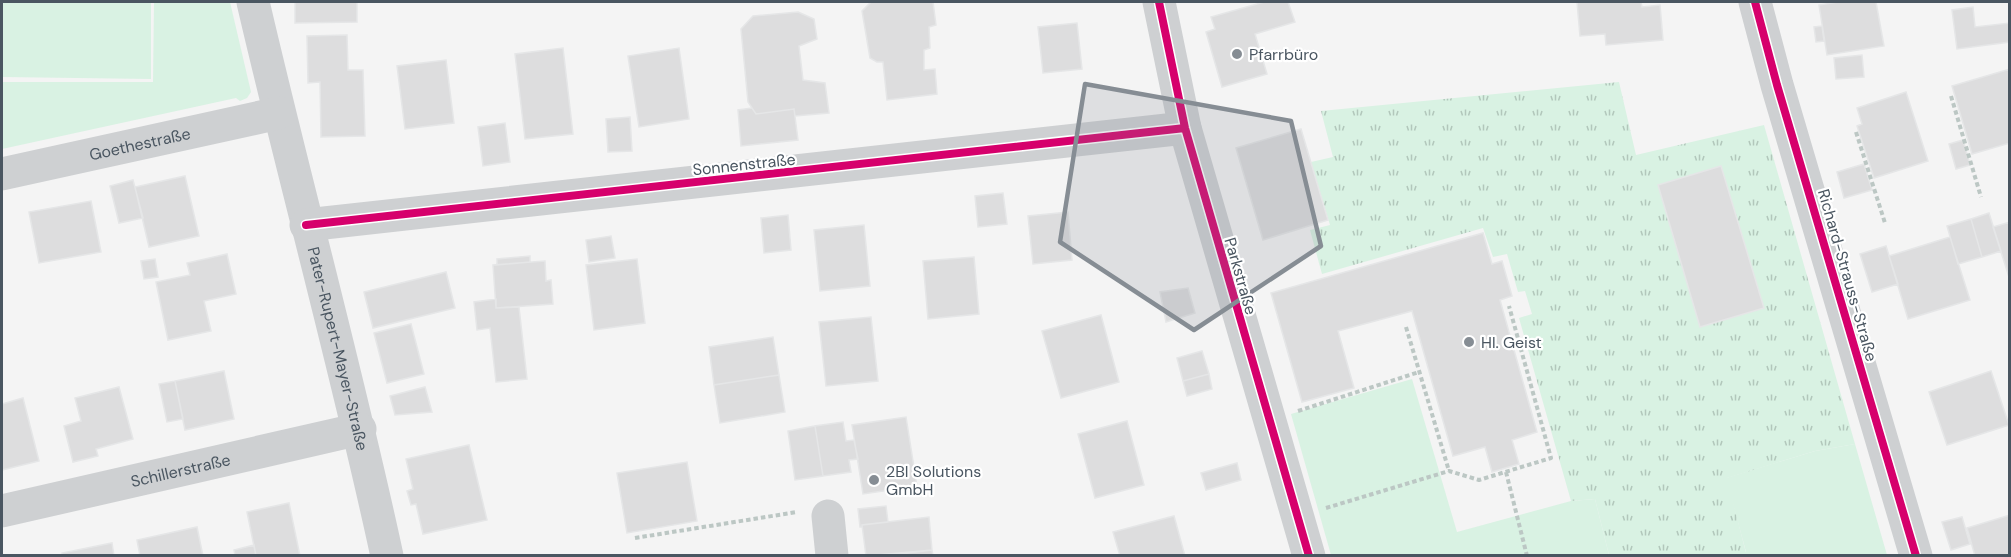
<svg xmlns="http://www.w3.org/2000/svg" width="2011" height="557" viewBox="0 0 2011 557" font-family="'DM Sans',sans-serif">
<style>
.green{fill:#d9f2e3}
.park{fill:url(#park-tufts)}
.building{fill:#ddddde;stroke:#e5e6e7;stroke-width:1.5}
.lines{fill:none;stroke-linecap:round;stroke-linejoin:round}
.path{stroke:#bcc7c4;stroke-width:4;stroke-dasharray:4.5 3;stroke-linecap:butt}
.minor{stroke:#ced0d2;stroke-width:33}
.cycleway-casing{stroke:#fff;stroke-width:11}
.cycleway{stroke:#d6006c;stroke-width:8}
.marked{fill:#868d94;fill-opacity:0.2;stroke:#868d94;stroke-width:4.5;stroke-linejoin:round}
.poi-dot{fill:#868d94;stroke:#fff;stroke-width:2}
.labels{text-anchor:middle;stroke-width:4.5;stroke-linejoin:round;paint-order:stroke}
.poi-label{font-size:16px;fill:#4a5661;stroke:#fff;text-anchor:start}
.street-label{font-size:16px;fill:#4a5661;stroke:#fff}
</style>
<defs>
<pattern id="park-tufts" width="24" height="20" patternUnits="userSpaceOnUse" patternTransform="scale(1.5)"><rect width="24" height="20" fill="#d9f2e3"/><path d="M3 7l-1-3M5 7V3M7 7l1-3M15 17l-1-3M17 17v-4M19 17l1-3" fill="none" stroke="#b2c7bb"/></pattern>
</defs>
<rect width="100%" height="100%" fill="#f4f4f4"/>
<path class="green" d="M2,2H151V79L2,77Z
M154,2H230L251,92L247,98L240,101L236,98L2,149V82H153Z
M1412,379L1457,532L1571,501L1595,499L1609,555H1331L1291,414Z
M1855,444L1887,555H1735L1746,552L1726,478L1815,451Z"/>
<path class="park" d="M1619,82L1636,155L1764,125L1855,444L1815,451L1727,478L1746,553L1735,556L1609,555L1595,499L1571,501L1519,318L1532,314L1525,291L1518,292L1507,254L1493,257L1483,228L1322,274L1310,230L1330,225L1311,162L1333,157L1321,111Z"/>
<path class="building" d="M295,2H357V22L295,23Z
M871,2H933L936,25L929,27L930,48L924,50V70L935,69L937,94L887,100L883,62H877L870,58L862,11Z
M1264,2H1288L1295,22L1255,34L1267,74L1222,87L1206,32L1215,29L1211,17Z
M1577,2H1641L1642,7L1660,5L1663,40L1606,45L1605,34L1580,36Z
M1838,2H1876L1884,46L1827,55L1819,5Z
M1973,7L1975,27L2010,23V42L1957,49L1952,10Z
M798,12L814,19L817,39L799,46L803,80L825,83L829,113L795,116L794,109L756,114L748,102L741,29L753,16Z
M1077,23L1082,69L1043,73L1038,27Z
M1822,26L1824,41L1816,42L1814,27Z
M347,35L348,70H363L365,136L321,137L320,82L308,83L307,36Z
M563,48L573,134L525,139L515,54Z
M679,48L689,119L639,127L628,56Z
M1862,55L1864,77L1836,79L1834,58Z
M446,60L454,123L405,129L397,66Z
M2010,69V143L1972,154L1952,86Z
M1906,92L1928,161L1874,178L1857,126L1862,124L1857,108Z
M752,108L756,114L794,109L798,140L741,146L738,110Z
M630,117L632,151L608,152L606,119Z
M505,123L510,162L483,166L478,127Z
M1301,129L1328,220L1263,240L1236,148Z
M1963,140L1970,165L1956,169L1949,144Z
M1864,164L1872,190L1844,198L1837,172Z
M1721,166L1764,308L1700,327L1658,185Z
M185,176L199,236L149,247L135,187Z
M133,180L143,218L119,223L110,186Z
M1003,193L1007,224L978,227L975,196Z
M91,201L101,252L39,263L29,212Z
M1068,212L1072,260L1033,264L1028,216Z
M1989,213L2001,251L1982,257L1971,219Z
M788,215L791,250L764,253L761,218Z
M1971,219L1982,257L1958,264L1947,226Z
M2010,222V280L1993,227Z
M864,225L870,286L820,291L814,230Z
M1483,233L1492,264L1502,261L1512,296L1500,300L1537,432L1512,440L1519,464L1492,472L1485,447L1453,456L1412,311L1338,331L1354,388L1302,402L1271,293Z
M611,236L615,258L589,262L586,240Z
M1950,237L1970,300L1908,319L1889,256Z
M1886,246L1898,284L1872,292L1860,254Z
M227,254L236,294L204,301L211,331L168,340L156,282L190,275L187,263Z
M530,256V262L497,265V259Z
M974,257L979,314L928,319L923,261Z
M155,259L158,277L144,279L141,261Z
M637,259L645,323L594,330L586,265Z
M545,261L546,281L551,280L553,304L496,308L493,265Z
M446,272L455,308L373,328L364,292Z
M1188,288L1195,313L1166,322L1160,292Z
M496,299V308L519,307L527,379L496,382L490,328L477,330L474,302Z
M1101,315L1119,382L1061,398L1042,331Z
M871,317L878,381L826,386L819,322Z
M411,324L424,374L387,383L374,333Z
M773,337L779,375L714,385L709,347Z
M1202,351L1209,374L1183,381L1177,358Z
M224,371L234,419L185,430L175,381Z
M1991,371L2009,425L1947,445L1929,392Z
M1209,374L1212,389L1187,396L1183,381Z
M779,375L785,412L720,423L714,385Z
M175,381L183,419L167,422L159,384Z
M119,387L133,439L96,449L98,456L73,462L64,426L81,421L75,398Z
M425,387L432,412L395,415L390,396Z
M23,398L39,461L2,470V404Z
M906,417L917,486L863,494L852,425Z
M1127,421L1144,485L1095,498L1078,434Z
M843,422L846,441L854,440L858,459L849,460L851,472L823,476L815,426Z
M815,426L823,476L795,480L788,431Z
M469,445L487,520L423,534L416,504L411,505L407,491L413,489L406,459Z
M687,462L697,521L627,533L617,473Z
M1237,463L1241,480L1206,490L1201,473Z
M289,503L300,556H256L247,512Z
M886,506L888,522L862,525V527H860L858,509Z
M2010,515V556H1975L1967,528Z
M1174,516L1185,556H1120L1113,532Z
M929,517L932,550L866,556L862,525Z
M1962,517L1970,544L1951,550L1942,522Z
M197,527L203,556H140L137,540Z
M112,543L114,556H62V553Z
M254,545L256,556H235L234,550Z
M932,550L933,556H884Z"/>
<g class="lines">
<path class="path" d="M1951,96L1981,197
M1856,132L1885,223
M1406,327L1449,471
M1298,411L1419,372
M1506,472L1527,556
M1326,508L1449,471L1479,480L1551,458L1509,306
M635,538L797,512"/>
<g class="minor">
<path id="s1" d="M253,2C296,187 347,370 387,556"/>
<path d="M1159,2L1185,128L1309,556"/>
<path d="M1755,2L1777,85L1916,556"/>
<path id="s2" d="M2,174L279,113"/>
<path d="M306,225L1185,128"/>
<path id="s3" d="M2,511L360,429"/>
<path d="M828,516L832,556"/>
</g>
<defs>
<path id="cycleway" d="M1159,2L1185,128L1309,556
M1755,2L1777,85L1916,556
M306,225L1185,128"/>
</defs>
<use href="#cycleway" class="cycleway-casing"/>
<use href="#cycleway" class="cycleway"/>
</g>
<path class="marked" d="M1085,84L1291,121L1321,246L1194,330L1060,242Z"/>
<g class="poi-dot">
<circle cx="1237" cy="54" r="6"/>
<circle cx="1469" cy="342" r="6"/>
<circle cx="874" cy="480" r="6"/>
</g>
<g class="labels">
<g class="poi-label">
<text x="1249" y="60">Pfarrbüro</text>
<text x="1481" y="348">Hl. Geist</text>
<text x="886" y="477">2BI Solutions<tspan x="886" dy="18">GmbH</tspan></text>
</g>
<g class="street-label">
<text dy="6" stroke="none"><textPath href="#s2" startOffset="141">Goethestraße</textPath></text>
<text transform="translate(744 164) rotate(-6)" y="6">Sonnenstraße</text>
<text transform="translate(1848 275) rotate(74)" y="6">Richard-Strauss-Straße</text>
<text transform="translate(1241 276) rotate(74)" y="6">Parkstraße</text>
<text dy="6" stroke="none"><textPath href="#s1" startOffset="357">Pater-Rupert-Mayer-Straße</textPath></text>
<text dy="6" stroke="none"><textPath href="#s3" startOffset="183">Schillerstraße</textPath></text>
</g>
</g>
<rect width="2011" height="557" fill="none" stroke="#4a5661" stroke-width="6"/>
</svg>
